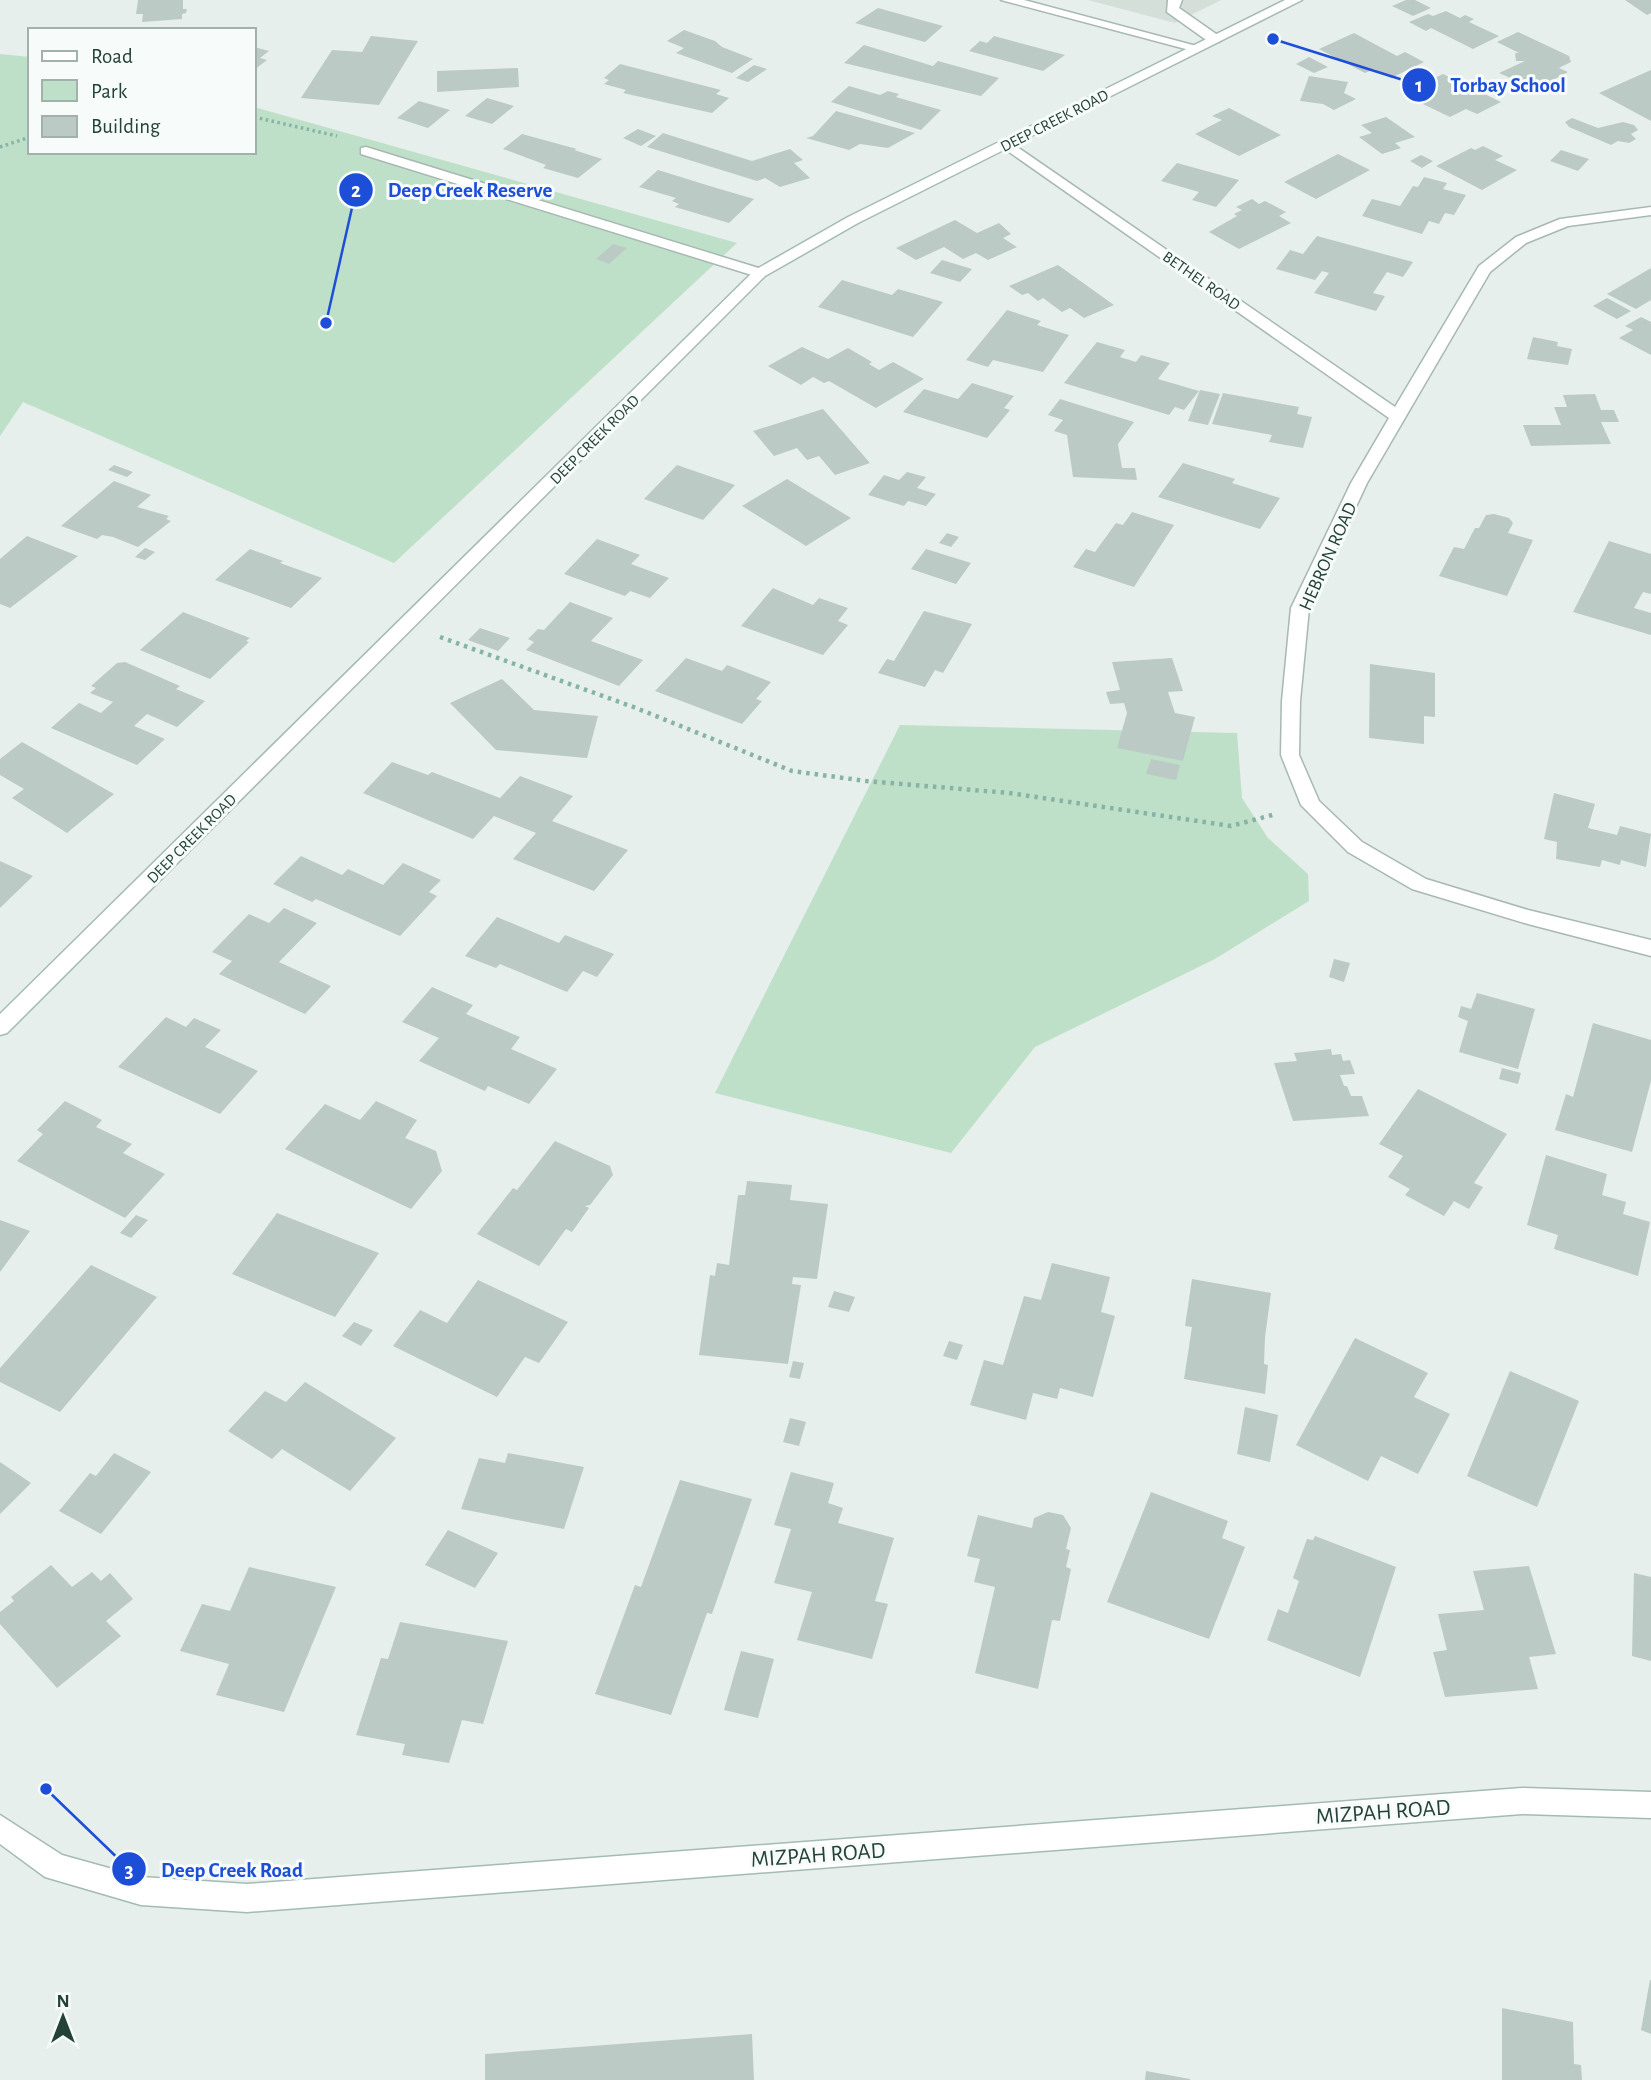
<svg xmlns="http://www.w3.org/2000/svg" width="1651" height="2080" viewBox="0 0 1651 2080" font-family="'Alegreya Sans',sans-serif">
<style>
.built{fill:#d4dfda}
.green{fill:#bfe0c8}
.building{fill:#bbcac4}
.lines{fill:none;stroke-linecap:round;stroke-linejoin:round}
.lane-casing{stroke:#a8b8b2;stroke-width:3}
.street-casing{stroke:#a8b8b2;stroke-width:3}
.secondary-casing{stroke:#a4bbb3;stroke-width:3}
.path-far1{stroke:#86b3a5;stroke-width:3.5;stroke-dasharray:2.5 3.5;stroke-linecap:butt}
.path{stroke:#86b3a5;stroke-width:4.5;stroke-dasharray:3.5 5;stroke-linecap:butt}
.lane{fill:#fff;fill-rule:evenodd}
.street{fill:#fff;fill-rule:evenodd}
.secondary{fill:#fff;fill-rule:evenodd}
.labels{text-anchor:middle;stroke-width:6;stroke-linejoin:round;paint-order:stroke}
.far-street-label{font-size:16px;fill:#24423a;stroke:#f7fbf9}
.street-label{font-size:19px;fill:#24423a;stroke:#f7fbf9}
.near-street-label{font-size:23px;fill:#24423a;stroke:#f7fbf9}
.leader{fill:none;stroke:#1d4ed8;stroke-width:2.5}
.callout-dot{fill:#1d4ed8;stroke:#f7fbf9;stroke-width:2.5}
.mark-label{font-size:21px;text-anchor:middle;font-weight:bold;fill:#fff}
.callout-label{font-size:21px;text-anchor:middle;font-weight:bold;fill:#1d4ed8;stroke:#f7fbf9;stroke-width:6;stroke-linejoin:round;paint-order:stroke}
</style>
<rect width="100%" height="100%" fill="#e6efeb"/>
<path class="built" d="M1088,0H1221L1175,23Z"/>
<path class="green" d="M0,54L30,57V152H254V107L737,243L394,563L23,402L0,436Z
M900,725L1237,733L1242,798L1268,838L1308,874L1309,901L1215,959L1035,1047L951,1153L715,1093Z"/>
<path class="building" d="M138,0H183V9H187L186,13L182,14V19L142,22L143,14H136Z
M1406,0H1415L1431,8L1413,16L1392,6Z
M1625,0H1651V13L1647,15Z
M878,8L943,26L925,42L855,23Z
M1446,11L1460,18L1465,15L1474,19L1469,22L1499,36L1473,49L1431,28L1426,31L1409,22L1428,14L1433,16Z
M684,30L715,41L722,47L753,59L732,73L676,53L684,48L667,41Z
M1518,32L1569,56L1571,62L1559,68L1568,72L1536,89L1499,73L1525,61H1516L1515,53H1519L1497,42Z
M1354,33L1397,56L1405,52L1424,62L1391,78L1374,69L1365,73L1319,49Z
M371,36L418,41L379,105L301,98L332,50L362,52Z
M994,36L1065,55L1043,71L969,51L980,41L987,43Z
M864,45L933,66L938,61L999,78L981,96L844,63Z
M254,47L269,51L260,58L267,60L254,70Z
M1309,57L1328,67L1314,73L1296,64Z
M620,64L721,90L716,94L729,98L712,113L623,93L626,90L604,84L609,80L604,78Z
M754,65L767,69L748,82L736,78Z
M518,68L519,87L437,92V71Z
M1651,70V121L1599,93Z
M1443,74L1501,102L1477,114L1466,109L1450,117L1402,94Z
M1309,76L1348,82L1344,93L1356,99L1334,110L1323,104L1300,101Z
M849,86L880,95L888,91L899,94L896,97L941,110L921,130L831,102Z
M487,98L514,106L492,124L465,116Z
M419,101L450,110L428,128L397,118Z
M1229,108L1281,135L1239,156L1195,134L1222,120L1212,116Z
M836,111L915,133L888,148L860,144L849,150L806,138L813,136Z
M1386,117L1415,137L1395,143L1401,148L1382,154L1359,137L1372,133L1361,125Z
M1572,118L1598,128L1623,122L1634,125L1638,130L1631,134L1636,139L1629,143L1618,141L1611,145L1569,127L1565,122Z
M638,129L656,136L641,146L623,138Z
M663,133L752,161L790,149L803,160L794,163L810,178L780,187L765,178L757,181L647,147Z
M522,134L577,149L574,150L602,159L578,178L543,168L546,165L503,149Z
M1483,146L1503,156L1495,160L1517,170L1482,190L1436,166L1471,148L1475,150Z
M1561,150L1589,159L1578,171L1550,161Z
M1338,154L1370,170L1316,199L1284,182Z
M1421,155L1433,161L1422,168L1410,161Z
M1177,163L1239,180L1216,207L1192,200L1199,192L1161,181Z
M658,170L713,187L754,199L729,223L675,207L679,204L672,201L676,198L639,187Z
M1424,177L1447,183L1443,189L1466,195L1454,215L1445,213L1439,224L1429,221L1422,234L1362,216L1372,199L1400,206L1413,186L1418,187Z
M1252,199L1259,204L1265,201L1286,212L1279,216L1291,223L1239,249L1209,232L1237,216L1234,214L1242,210L1236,207Z
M955,220L977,233L999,223L1011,234L1003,238L1017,247L988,260L976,253L963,259L944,247L916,260L896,248Z
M1317,236L1413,262L1403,277L1387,272L1373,293L1385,296L1376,311L1314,293L1329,273L1322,271L1315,280L1276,269L1290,250L1303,254Z
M613,244L627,248L609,264L596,259Z
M942,260L972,269L960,282L930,273Z
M1058,265L1114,305L1084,318L1070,308L1062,312L1043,298L1038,301L1028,293L1022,295L1009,286Z
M1651,268V300L1636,309L1607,294Z
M842,280L892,295L898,289L943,302L913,337L818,307Z
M1607,298L1631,311L1617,319L1593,306Z
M1007,310L1041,321L1037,325L1069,335L1043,372L993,360L988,367L966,360Z
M1641,317L1651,322V355L1619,338L1633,330L1625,326Z
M1533,337L1558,342L1557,346L1572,349L1568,365L1527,359Z
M1097,342L1125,350L1120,357L1136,362L1141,355L1170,363L1158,379L1199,391L1184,410L1175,407L1169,415L1064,383Z
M802,347L828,359L848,348L872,362L869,364L879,370L893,362L924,379L876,408L829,381L824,383L813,377L801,385L768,366Z
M972,383L1014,396L1004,408L1010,410L987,438L903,412L924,389L958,399Z
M1200,390L1220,394L1208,425L1188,421Z
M1223,393L1299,407L1297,414L1312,417L1303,448L1269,442L1272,435L1212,424Z
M1595,394L1601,410H1614L1619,422H1601L1611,444L1531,446L1523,425H1561L1554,407H1567L1563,395Z
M1060,399L1134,422L1118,444L1122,468H1135L1137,480L1073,477L1067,435L1054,431L1063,420L1048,415Z
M823,409L870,463L835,475L819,456L807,460L797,448L774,456L753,431Z
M1183,463L1235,479L1232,483L1280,498L1260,529L1158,497Z
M114,465L133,472L127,477L108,470Z
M677,465L735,485L703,520L644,499Z
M907,472L926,477L917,488L936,494L926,506L908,501L904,506L868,495L884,475L899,480Z
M787,479L851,518L806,546L742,506Z
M114,481L151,495L137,507L169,516L166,519L171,521L138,547L113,537L102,535L97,539L61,526Z
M1132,512L1174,525L1134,587L1073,567L1086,549L1095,552L1116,523L1123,525Z
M1494,514L1509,518L1513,523L1508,533L1533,540L1507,596L1439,576L1454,547L1464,549L1475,528H1479L1486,515Z
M947,533L959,537L951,547L939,543Z
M27,536L78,556L10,608L0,604V559Z
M597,539L640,555L631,564L669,578L650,598L630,591L625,596L564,574Z
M1609,541L1651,554V594L1643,592L1634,608L1651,613V635L1573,612Z
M145,548L155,552L145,560L135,557Z
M250,549L283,561L280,563L322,578L291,608L215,580Z
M926,549L971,563L956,584L911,569Z
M773,588L813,605L819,598L848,608L838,621L848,625L823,655L741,626Z
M570,602L613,618L591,641L643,660L619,686L526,650L534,642L528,639L538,629L544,630Z
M924,611L972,624L943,673L935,670L925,687L878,673L887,659L894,661Z
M183,612L250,638L246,641L249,642L210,679L140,650Z
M480,628L510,638L498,651L468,640Z
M686,658L722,671L727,665L771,682L756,699L762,701L742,724L655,691Z
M1172,658L1183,691L1168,692L1175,713L1195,717L1183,761L1117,748L1127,713L1124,703L1110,704L1106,692L1120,690L1112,662Z
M125,662L180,686L176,689L205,701L177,727L147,714L134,726L165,739L137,765L51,728L79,703L101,713L113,702L90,693L96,688L91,686L117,663Z
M1370,664L1435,673V717L1424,716V744L1369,738Z
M502,679L534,710L598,716L587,758L496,750L450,703Z
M22,742L114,794L67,833L12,798L24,789L0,775V759Z
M1151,759L1180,765L1176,780L1146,774Z
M392,762L428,775L432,772L500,798L520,776L573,796L552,821L628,850L594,891L513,859L536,833L494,816L473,839L363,793Z
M1554,793L1595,804L1588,828L1617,835L1620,826L1651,834L1646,867L1621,860L1620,865L1602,860L1600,867L1556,859L1557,842L1544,839Z
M301,856L342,875L348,869L383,885L403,863L441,880L429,892L437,896L400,936L316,899L312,902L273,884Z
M0,861L33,876L0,908Z
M284,908L317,923L279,962L331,986L305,1014L219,974L232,961L212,952L249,914L269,923Z
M497,917L559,943L565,935L614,954L597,977L583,971L567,992L500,964L496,968L465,956Z
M1334,959L1350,963L1344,982L1329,977Z
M432,987L473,1005L466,1014L520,1037L511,1049L557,1069L529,1104L488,1086L485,1091L419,1061L439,1038L402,1022Z
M1477,993L1535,1009L1518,1069L1459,1052L1468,1021L1458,1017L1461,1006L1471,1009Z
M166,1017L186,1027L194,1018L221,1030L205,1047L258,1071L220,1114L118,1067Z
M1593,1023L1651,1040V1081L1632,1152L1555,1130L1566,1094L1573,1097Z
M1331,1049L1332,1055L1341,1054L1343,1061L1350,1060L1355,1074L1340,1075L1344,1086H1347L1351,1096H1362L1369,1116L1293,1121L1274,1063L1297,1061L1294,1053Z
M1502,1068L1521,1073L1518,1084L1499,1079Z
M1418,1089L1507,1134L1474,1183L1483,1187L1469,1209L1454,1201L1444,1216L1405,1195L1410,1189L1388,1177L1403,1156L1379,1144Z
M65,1101L102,1120L96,1127L132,1144L123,1153L165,1174L125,1218L17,1161L43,1134L37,1130Z
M376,1101L417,1120L405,1138L436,1151L442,1171L411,1209L285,1149L325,1104L360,1120Z
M555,1141L610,1166L613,1175L590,1205L585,1206L589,1208L572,1232L566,1229L539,1266L477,1234L513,1188L517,1190Z
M1546,1155L1607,1174L1602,1195L1626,1202L1623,1214L1650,1222L1638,1276L1554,1249L1558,1235L1527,1225Z
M747,1181L792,1185L790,1200L828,1204L817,1279L793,1277L792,1284L801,1285L788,1364L699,1355L710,1275L715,1276L717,1263L729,1265L738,1195H745Z
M277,1213L379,1253L335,1317L232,1274Z
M136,1215L148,1220L131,1238L120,1233Z
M0,1220L30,1231L0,1272Z
M1052,1263L1110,1277L1101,1312L1115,1316L1093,1397L1060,1388L1057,1399L1033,1393L1026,1420L970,1405L984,1360L1003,1365L1024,1296L1041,1300Z
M91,1265L157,1297L60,1412L0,1382V1368Z
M1192,1279L1271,1293L1265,1337L1264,1364L1268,1365L1265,1394L1184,1379L1192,1327L1185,1326Z
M478,1280L568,1322L539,1363L525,1357L497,1397L393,1346L420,1310L447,1323Z
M834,1291L855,1297L849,1312L828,1307Z
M354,1322L373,1330L361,1346L342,1336Z
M1355,1338L1428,1373L1414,1397L1450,1414L1418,1474L1381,1456L1368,1481L1296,1445Z
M949,1341L963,1345L957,1360L943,1356Z
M793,1361L804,1363L800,1379L789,1377Z
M1510,1371L1579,1401L1537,1507L1467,1476Z
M305,1382L396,1438L350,1491L282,1449L272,1459L228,1431L265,1391L286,1402Z
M1245,1407L1278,1415L1270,1462L1237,1454Z
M790,1418L806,1422L799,1446L783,1442Z
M114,1453L151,1472L101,1534L59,1511L90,1473L96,1476Z
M508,1453L584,1467L564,1529L461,1509L479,1458L505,1463Z
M0,1462L31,1483L0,1514Z
M791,1472L834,1483L828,1503L843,1508L838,1523L894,1538L875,1601L888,1604L872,1659L797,1640L812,1592L774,1583L791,1529L774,1525Z
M680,1480L752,1499L712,1614L707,1613L671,1715L595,1694L635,1585L641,1587Z
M1151,1492L1228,1521L1222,1538L1245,1547L1209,1639L1107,1602Z
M1048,1512L1063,1515L1071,1528L1066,1549L1070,1550L1066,1567L1071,1569L1060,1621L1052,1620L1038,1689L975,1673L995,1587L974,1582L980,1559L967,1556L978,1515L1032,1528L1034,1518Z
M448,1530L498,1553L475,1588L425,1565Z
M1315,1536L1396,1567L1360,1677L1267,1640L1278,1609L1288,1613L1299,1581L1293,1578L1307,1539L1313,1540Z
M51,1565L72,1587L92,1572L101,1581L110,1573L133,1599L106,1621L121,1636L57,1688L0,1624V1612L14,1601L11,1597Z
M1529,1566L1556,1654L1529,1657L1538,1689L1445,1697L1433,1652L1447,1650L1438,1614L1484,1610L1473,1571Z
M249,1567L336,1587L284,1712L216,1695L229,1664L180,1651L202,1604L230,1611Z
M1634,1573L1651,1577V1661L1632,1656Z
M400,1622L508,1641L483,1724L462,1720L449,1763L402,1755L405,1744L356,1735L381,1658L388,1659Z
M741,1651L774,1659L758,1718L724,1710Z
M1650,1980H1651V2034L1641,2030Z
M1502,2008L1573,2022L1574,2064L1581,2065L1582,2080H1502Z
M752,2034L754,2080H485V2054Z
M1146,2071L1190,2079V2080H1145Z"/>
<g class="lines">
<defs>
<path id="lane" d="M1168,0H1182L1179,8L1219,36V42H1209L1167,12Z
M366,147L765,270L768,273L760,278L755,276L361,154V148Z"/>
<path id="street" d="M1001,0H1024L1204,48L1197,52Z
M1007,140L1395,407L1479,266L1516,237L1560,219L1651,207V215L1568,226L1526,243L1490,272L1367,483L1309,608L1300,701L1299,755L1319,801L1362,842L1426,879L1528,910L1651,940V956L1528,924L1412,889L1348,852L1301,805L1281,755L1282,701L1291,608L1351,483L1389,418L1002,147L1000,144Z"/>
<path id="secondary" d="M1285,0H1302L858,223L765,276L7,1033L0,1035V1014L755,270L848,217Z
M1522,1788L1651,1792V1818L1522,1814L247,1912L141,1905L45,1877L0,1844V1815L62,1855L141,1877L247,1884Z"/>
</defs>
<use href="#lane" class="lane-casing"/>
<use href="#street" class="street-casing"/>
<use href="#secondary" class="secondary-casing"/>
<path class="path-far1" d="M254,117L337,136
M0,147L30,137"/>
<path class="path" d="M440,637L636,708L792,771L866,781L1009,793L1231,826L1276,814"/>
<use href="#lane" class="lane"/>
<use href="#street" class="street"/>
<use href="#secondary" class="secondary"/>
</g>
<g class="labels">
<g class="far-street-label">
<text transform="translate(1054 120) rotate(-27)" y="6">DEEP CREEK ROAD</text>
<text transform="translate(1202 280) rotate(35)" y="6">BETHEL ROAD</text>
<text transform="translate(594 439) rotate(-45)" y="6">DEEP CREEK ROAD</text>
<text transform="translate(191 838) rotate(-45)" y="6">DEEP CREEK ROAD</text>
</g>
<g class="street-label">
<text transform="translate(1327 556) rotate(-66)" y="7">HEBRON ROAD</text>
</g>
<g class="near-street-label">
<text transform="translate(1383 1811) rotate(-4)" y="8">MIZPAH ROAD</text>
<text transform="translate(818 1854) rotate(-4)" y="8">MIZPAH ROAD</text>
</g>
</g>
<path class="leader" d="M1273 39L1419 85M326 323L356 190M46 1789L129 1869"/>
<g class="callout-dot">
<circle cx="1273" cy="39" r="7"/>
<circle cx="326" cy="323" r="7"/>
<circle cx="46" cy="1789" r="7"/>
<circle cx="1419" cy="85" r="18"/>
<circle cx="356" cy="190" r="18"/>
<circle cx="129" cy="1869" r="18"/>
</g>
<g class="mark-label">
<text x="1419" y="92">1</text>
<text x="356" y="197">2</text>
<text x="129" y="1877">3</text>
</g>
<g class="callout-label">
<text x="1508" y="92">Torbay School</text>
<text x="470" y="197">Deep Creek Reserve</text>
<text x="232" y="1877">Deep Creek Road</text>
</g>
<rect x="28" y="28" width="228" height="126" fill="#f7fbf9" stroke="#a3b1ad" stroke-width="2"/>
<rect x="42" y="51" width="35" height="10" fill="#ffffff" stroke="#a3b1ad" stroke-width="2"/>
<text x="91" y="63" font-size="21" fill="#24423a">Road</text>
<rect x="42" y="80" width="35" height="21" fill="#bfe0c8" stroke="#a3b1ad" stroke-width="2"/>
<text x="91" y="98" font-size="21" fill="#24423a">Park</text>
<rect x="42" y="116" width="35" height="21" fill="#bbcac4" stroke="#a3b1ad" stroke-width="2"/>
<text x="91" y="133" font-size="21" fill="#24423a">Building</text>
<g transform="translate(63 2017)" stroke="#f7fbf9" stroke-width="5" paint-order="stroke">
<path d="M0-5L12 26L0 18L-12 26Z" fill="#24423a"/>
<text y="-10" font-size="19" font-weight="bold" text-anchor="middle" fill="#24423a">N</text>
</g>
</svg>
